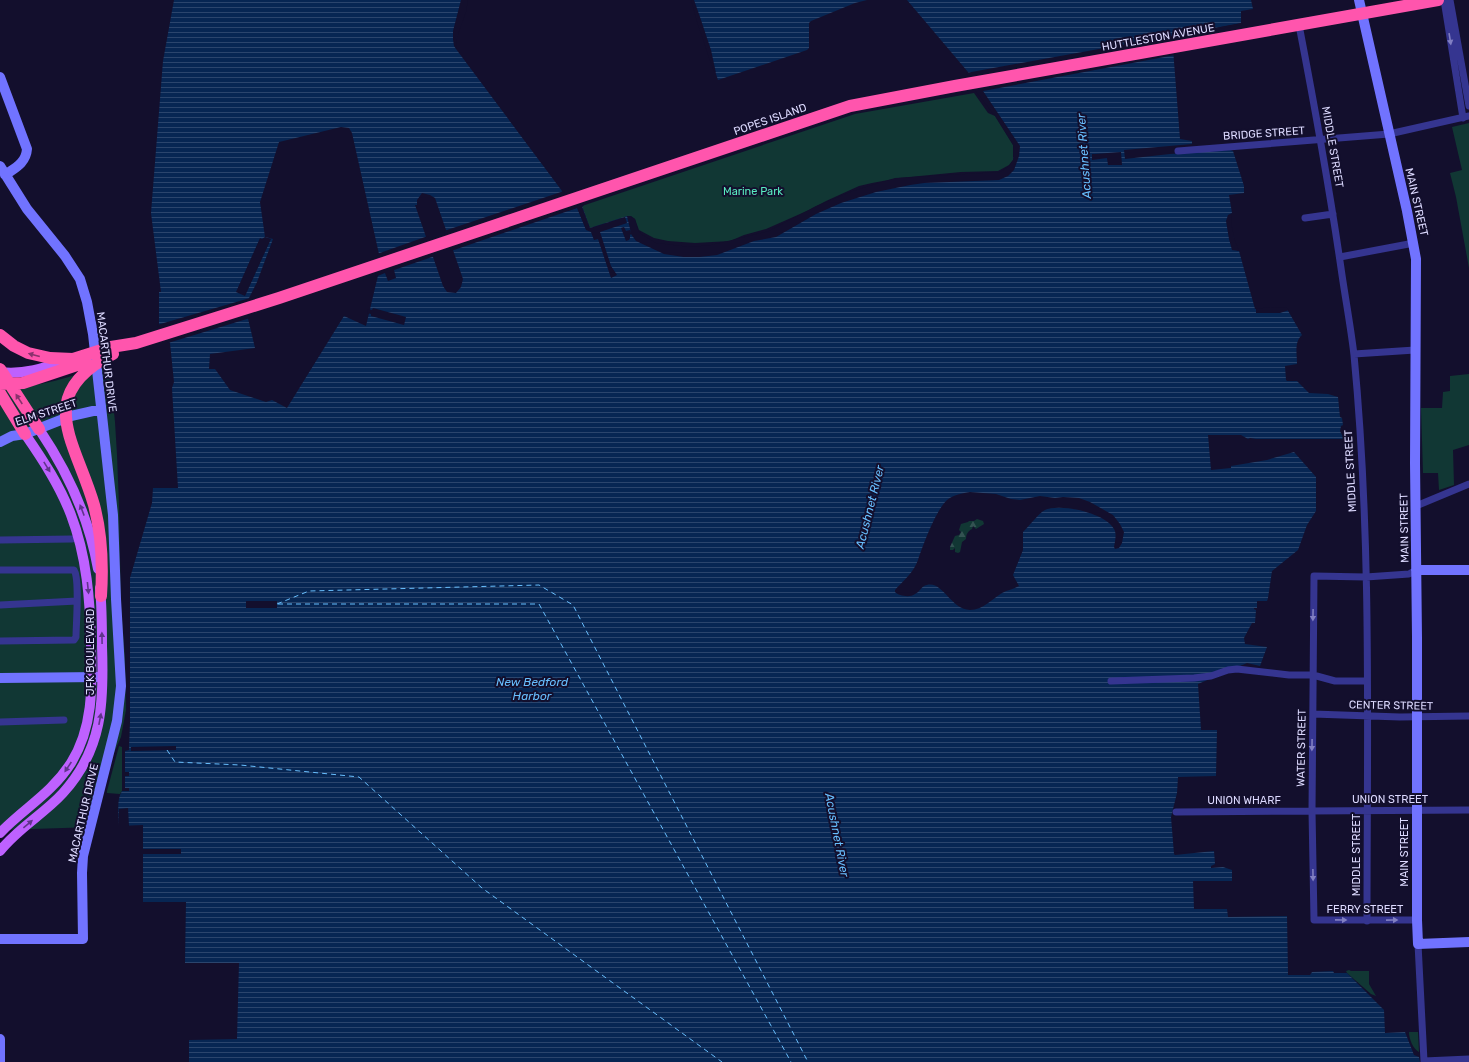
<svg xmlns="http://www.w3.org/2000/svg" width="1469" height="1062" viewBox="0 0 1469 1062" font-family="Rubik,sans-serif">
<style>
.green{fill:#113734}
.forest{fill:url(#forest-firs)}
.water{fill:url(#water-rules);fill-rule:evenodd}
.pier{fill:#130f2d}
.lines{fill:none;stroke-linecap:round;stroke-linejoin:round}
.ferry{stroke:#68bfff;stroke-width:1;stroke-dasharray:5 4;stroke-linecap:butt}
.street{stroke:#353590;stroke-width:7}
.secondary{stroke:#7173ff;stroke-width:10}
.primary{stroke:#be61ff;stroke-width:10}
.highway{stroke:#ff55ad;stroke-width:12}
.oneway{fill:#817fc2}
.oneway2{fill:#89326d}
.oneway3{fill:#60348c}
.labels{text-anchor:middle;stroke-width:4;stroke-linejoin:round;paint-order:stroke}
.street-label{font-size:11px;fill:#dddaff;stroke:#130f2d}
.park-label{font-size:11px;fill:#59ecc1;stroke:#130f2d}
.water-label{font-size:12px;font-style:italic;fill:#68bfff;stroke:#130f2d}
</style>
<defs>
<pattern id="forest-firs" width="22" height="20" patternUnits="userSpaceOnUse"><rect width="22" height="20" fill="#113734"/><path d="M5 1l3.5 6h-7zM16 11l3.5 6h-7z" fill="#335352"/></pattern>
<pattern id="water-rules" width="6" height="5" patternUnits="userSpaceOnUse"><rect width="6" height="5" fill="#072653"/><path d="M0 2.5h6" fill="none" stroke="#2b456d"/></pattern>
</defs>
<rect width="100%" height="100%" fill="#130f2d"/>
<path class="green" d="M974,93L988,113L995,116L1013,145V160L1009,165L998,171L961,172L899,178L872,183L859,186L826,201L809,210L766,229L744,235L730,241L695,243L668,241L654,238L639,230L635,219L631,216L590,229L582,206L855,114Z
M1469,123V268L1456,197L1450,173L1462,170L1452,127Z
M109,364L115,422L117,455L119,505L121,607L125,657L126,710L121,737L110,762L95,827L0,830V389C38,387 73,377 109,364Z
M1469,374V445L1453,450L1454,485L1439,490L1438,473H1423L1421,408H1442L1443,392L1450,391V376Z
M119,746L122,747V791L120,794L107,793V791Z
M1349,970L1351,971H1369V984L1376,996L1371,994L1347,973L1346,971Z
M1409,1032H1418L1419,1052C1413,1049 1409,1039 1409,1032Z"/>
<path class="forest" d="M977,519L983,521L984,524L976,529L973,526L972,529C968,531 966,534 966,539L962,542L960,552L958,553L955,552V548L953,550H950V547L955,536L959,535L961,532L959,530L961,524L968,522L969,521H974Z"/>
<path class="water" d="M174,0H466L456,40V49L562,191L568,211L582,206L590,228L627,216L630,218L636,231L649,242L667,247H711L770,233L880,184L1001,174L1012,165L1016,148L968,72L907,0H1251L1253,9L1241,11V23L1172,36L1180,139L1192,141V144L1124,150L1125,159L1170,154L1230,150L1233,151L1244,186V193L1229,195L1232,213L1229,217L1236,250L1239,251L1255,309H1287L1302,335C1294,342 1297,354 1297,364L1285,366L1286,380L1287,381H1297L1309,393L1328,394L1338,397L1340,417L1342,418L1343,425L1341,426L1340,431L1344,439H1256L1250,438L1248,439L1241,435H1208L1211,470L1231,468V466L1267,460L1294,452L1316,477V511L1307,525L1298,550L1272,571L1268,598L1267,601H1257V608H1254V609L1256,610L1255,623H1252L1244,638L1245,644L1267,647L1260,666L1247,663L1198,684L1201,730H1217L1216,776L1178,777L1177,793L1171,817L1174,854L1175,855L1214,851L1215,864L1211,866V868L1223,867L1232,870V881H1193L1194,909H1227L1228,917L1287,916L1288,975H1310L1312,972L1333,971L1334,973H1347L1384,1010L1385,1033L1405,1032L1414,1055L1419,1057L1420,1062H189V1040L237,1039L239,963H185L186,902H143V825L119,826C119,815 116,800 122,791V747H129L130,722V578L152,503L153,488H178L172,388L174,382L170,343L159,325V292H161L151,213L163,61ZM341,127L349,128L352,133L381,263L366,326L344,316L287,408L272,400L266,402L230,390L215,369H209L210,354L255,348L245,306L257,282L273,239L265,237L260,202L279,142ZM422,193L430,195L435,198L463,279L461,287L456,293L447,292L443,286L415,205H417V200ZM970,492L996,494L1011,499L1020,500L1040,496L1055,498L1063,497L1079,498L1090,502L1113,515L1120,524L1124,532L1122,543L1119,548L1115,549L1114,547C1115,541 1117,534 1114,529C1106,513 1060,503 1045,510C1039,513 1029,526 1023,532V550L1013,575L1019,586C1014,589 1008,590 1002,593C992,599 983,610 970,610C951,610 943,581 927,585C921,586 920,592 915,594C910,598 899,596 895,592V590C903,581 914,572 918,560C923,545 936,510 947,500C953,495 963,493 970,492Z
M692,0H867L855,3L811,21L809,23V48L807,50L718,80Z"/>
<path class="pier" d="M461,0H468L466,12L457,37L456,49L454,46L453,39V31Z
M691,0H694L700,17L711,50L716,73L713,69L698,25Z
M1243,23L1242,25L1174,37L1175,55L983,91L1020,146L1019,156L1014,170L1008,176L999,180L924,183L910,185L876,192L841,203L816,214L776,237L754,241L717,255L699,257H684L664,254L636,241L631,234L630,235V238L629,240L626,241L621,228L624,227L626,231L630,230L631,233L627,216H630L635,219L638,230L641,234L656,243L691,247L711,245L769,231L816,206L853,191L895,178L1000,172L1008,167L1013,160L1014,154L1013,145L995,116L977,93L966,73Z
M1121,152L1122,165H1108L1107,158L1092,160V154H1095Z
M564,191L569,208L582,204L584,205L582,207L590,228L625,217L627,223L600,232L611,266L617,275L611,278L598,239L594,240L591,232L586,230L577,208L451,251L444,231Z
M1232,213L1231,222L1234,238L1239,251L1232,250L1229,239L1226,221L1228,215Z
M428,236L435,256L394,270L396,278L388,281L385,273L375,277L379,263L377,254Z
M265,237L271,239L245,296L236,292L260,238L262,239Z
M250,298V301L247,307L250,318L168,343L157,325Z
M1270,307L1287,308L1289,310L1280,313H1256V309Z
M373,308L406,317L404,325L371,316V314L367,313L368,309L372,310Z
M246,601H277V608H246Z
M176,746V750L131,751V747Z
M122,747H129V750L125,751V772H129V776H125V788H129V791H122Z
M128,808L129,826H119V809Z
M143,849H181V854H143Z"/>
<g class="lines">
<path class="ferry" d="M277,604L309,591L539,585L573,605L808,1062
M278,604H539L791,1062
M167,750L175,762L240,765L359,777L482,888L722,1062"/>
<path class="street" d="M1444,0L1463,118
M1450,0L1469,106
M1299,25C1315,108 1330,191 1342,275C1346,302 1351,329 1354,355C1372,543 1367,733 1367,921
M1178,151L1389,134L1469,116
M1305,218L1333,214
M1340,257L1414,243
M1354,354L1415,350
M1416,506L1469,484
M0,540L72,539
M0,570H74C80,579 76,624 76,637L74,640L0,641
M1416,570L1409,574L1366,577L1314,576L1312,811L1314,920H1417
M0,605L77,601
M1111,681L1194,678L1211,676L1228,670L1237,669L1289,675H1313L1335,681H1367
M1313,714L1400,717L1469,716
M0,722L64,720
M1176,812L1469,810
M1418,944L1424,1061L1469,1059"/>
<path class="secondary" d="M1359,0L1407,211L1416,259L1415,463L1417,637V920L1418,944L1469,942
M0,77L27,149C26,163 15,168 5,175
M0,166L27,209L65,256L80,279L87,302L93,334L113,515L116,599L121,686L117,721L83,856L82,873L83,939H0
M0,442L12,436L25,434L71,416L93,411H101
M1416,570H1469
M0,678L100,677
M0,1039V1062"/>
<path class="primary" d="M0,372C23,375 45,368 67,360
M39,429C68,472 89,517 98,569
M0,833C24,808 51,794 71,763C94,726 92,685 91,643C90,600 87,557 71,515C60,486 43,460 25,434
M0,851C18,828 44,814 63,793C103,749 104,702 102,646C102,627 102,608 100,588"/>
<path class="highway" d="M0,335L14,346L28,353L50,358L73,359L111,347L136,343L279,298L850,106L955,86L1438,0
M0,369L39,429
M0,384L23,383L86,362
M0,393L25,434
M101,596C103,565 102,535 94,505C76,442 32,395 113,354"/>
</g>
<defs><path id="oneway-solid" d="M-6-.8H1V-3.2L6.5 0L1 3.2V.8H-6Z"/></defs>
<g class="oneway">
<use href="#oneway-solid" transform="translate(1450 39) rotate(81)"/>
<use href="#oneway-solid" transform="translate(1313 615) rotate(91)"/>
<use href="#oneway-solid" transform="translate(1312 745) rotate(91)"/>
<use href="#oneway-solid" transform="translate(1313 875) rotate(89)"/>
<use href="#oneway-solid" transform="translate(1341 920) rotate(1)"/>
<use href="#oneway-solid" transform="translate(1392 920) rotate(-1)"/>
</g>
<g class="oneway2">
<use href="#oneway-solid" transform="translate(34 355) rotate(-165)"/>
<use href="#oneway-solid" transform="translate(19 399) rotate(-123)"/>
</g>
<g class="oneway3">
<use href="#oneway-solid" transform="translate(47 467) rotate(58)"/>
<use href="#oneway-solid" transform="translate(82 510) rotate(-111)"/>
<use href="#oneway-solid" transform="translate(88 588) rotate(84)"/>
<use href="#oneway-solid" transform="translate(102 638) rotate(-91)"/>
<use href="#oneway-solid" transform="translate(100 719) rotate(-79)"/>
<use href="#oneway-solid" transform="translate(68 767) rotate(124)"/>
<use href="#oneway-solid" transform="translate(28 824) rotate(-40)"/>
</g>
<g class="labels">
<g class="street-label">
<text transform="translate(1158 37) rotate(-10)" y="4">HUTTLESTON AVENUE</text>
<text transform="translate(770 119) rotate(-19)" y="4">POPES ISLAND</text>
<text transform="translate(1264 133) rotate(-4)" y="4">BRIDGE STREET</text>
<text transform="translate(1333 147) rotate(80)" y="4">MIDDLE STREET</text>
<text transform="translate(1417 202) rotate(77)" y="4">MAIN STREET</text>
<text transform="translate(107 362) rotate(83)" y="4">MACARTHUR DRIVE</text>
<text transform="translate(46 412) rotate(-18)" y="4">ELM STREET</text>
<text transform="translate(1350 471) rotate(-93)" y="4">MIDDLE STREET</text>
<text transform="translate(1404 528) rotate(-91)" y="4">MAIN STREET</text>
<text transform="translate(90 652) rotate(-90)" y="4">JFK BOULEVARD</text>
<text transform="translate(1391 705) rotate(1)" y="4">CENTER STREET</text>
<text transform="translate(1301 748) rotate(-89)" y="4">WATER STREET</text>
<text x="1390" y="803">UNION STREET</text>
<text x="1244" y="804">UNION WHARF</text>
<text transform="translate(83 813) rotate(-77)" y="4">MACARTHUR DRIVE</text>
<text transform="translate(1404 852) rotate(-90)" y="4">MAIN STREET</text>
<text transform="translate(1356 855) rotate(-90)" y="4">MIDDLE STREET</text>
<text x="1365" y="913">FERRY STREET</text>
</g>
<g class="park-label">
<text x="753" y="195">Marine Park</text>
</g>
<g class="water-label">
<text transform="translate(1084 156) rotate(-94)" y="4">Acushnet River</text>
<text transform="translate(870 507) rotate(-76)" y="4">Acushnet River</text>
<text x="532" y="686">New Bedford<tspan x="532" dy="14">Harbor</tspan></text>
<text transform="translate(837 835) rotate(79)" y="4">Acushnet River</text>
</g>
</g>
</svg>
